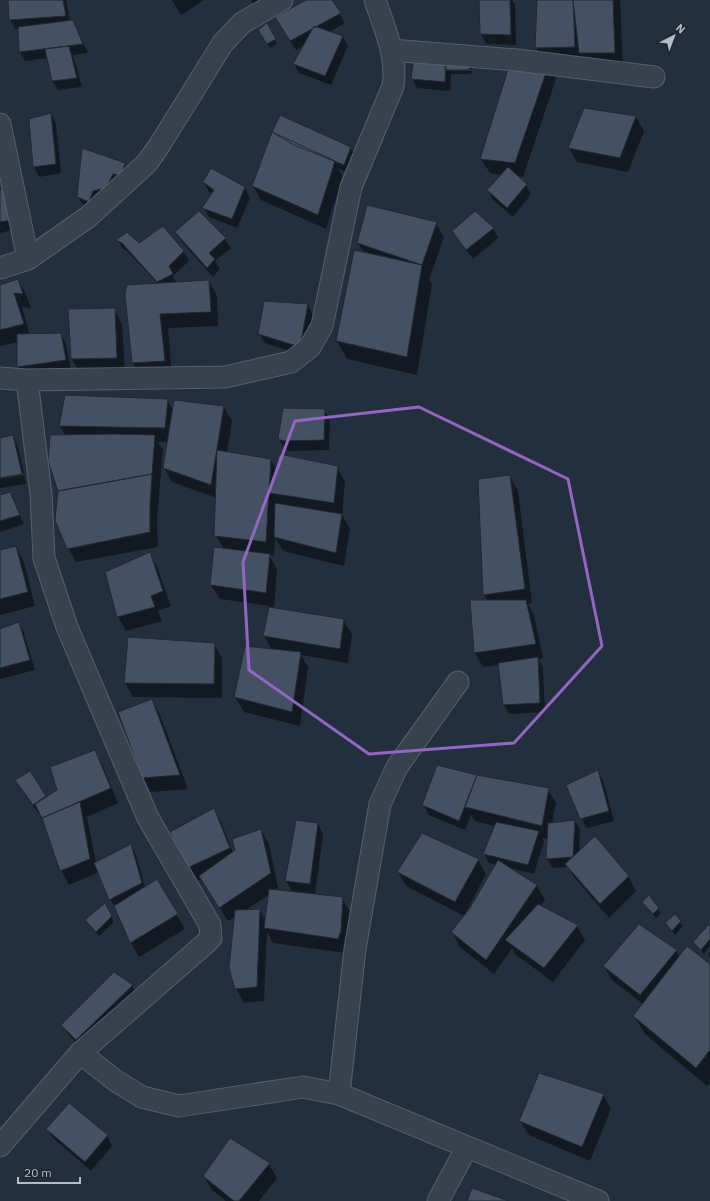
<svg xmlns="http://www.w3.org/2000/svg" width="710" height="1201" viewBox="0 0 710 1201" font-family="'IBM Plex Sans',sans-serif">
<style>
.shadow{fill:#0007;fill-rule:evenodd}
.building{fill:#455162;stroke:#1f2835}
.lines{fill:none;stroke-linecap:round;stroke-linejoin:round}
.minor-casing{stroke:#565f6c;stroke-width:23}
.minor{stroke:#38414e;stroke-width:21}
.marked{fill:none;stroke:#9266c3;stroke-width:3;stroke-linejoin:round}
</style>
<rect width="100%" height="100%" fill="#242f3e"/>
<path class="shadow" d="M9,0H66L70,22L72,21L78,31L88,53L73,55L82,87L58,90L52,81L48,58L25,61L20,52L19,29H15L10,20Z
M172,0H204L181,15Z
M251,0H284L259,14Z
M308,0H331L345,23L329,32L343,37L348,46L331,85L299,73L294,64L304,46L296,50L281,27Z
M480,0H512L515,4L516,45L486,44L481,34Z
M538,0H620L623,67H589L583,57V61L544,62L536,47Z
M267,24L277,44L270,48L260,30Z
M473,62L472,69H451V71H472L471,74H451L450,91L417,88L412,79Z
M548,65L556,79L523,177L517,176L526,185L531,194L513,217L493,200L488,190L503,175L490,173L481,159Z
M51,114L56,124L61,173L39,177L34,167L30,120Z
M636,117L644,131L628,172L577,162L569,148Z
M350,148L356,157L349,174L338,169L343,176L326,229L261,200L253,186Z
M124,163L130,173L94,211L84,206L78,197Z
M212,169L245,188L250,198L237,228L209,217L204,208L213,194L209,192L204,182Z
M0,191L17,229L0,233Z
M436,223L444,237L429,280L432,284L417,375L347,359L337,341L364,253L358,243Z
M163,227L184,252L189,261L173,276L177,283L209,281L217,296L218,326L168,328L172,375L141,377L133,362L158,284L128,252L123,249L118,240L139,245Z
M493,228L498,238L473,259L453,231Z
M177,233L225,239L231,248L215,261L220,269L213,277L182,242Z
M18,280L26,294L31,308L22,307L30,335L61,334L66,344L71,370L23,376L18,367V342L0,346V286Z
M308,305L313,315L305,356L265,343L259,334Z
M114,309L122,324L125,372L80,373L72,359Z
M66,396L167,400L173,410L224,407L232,421L227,453L271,460L276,469L337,467L345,482L342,515L350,529L344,566L283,551L275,538L274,556L269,555L277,569L274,609L343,620L352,634L348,663L301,655L308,667L300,726L244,712L235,697L272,650L264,635L270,606L220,599L211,585L224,549L216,535L217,498L172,482L164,468L168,442H158L163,450L157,520L158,547L76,562L68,548L66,436L60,426Z
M324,410L330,420L329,450L289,451L285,449L279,439Z
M13,436L18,446L24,473L0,477V439Z
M24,475L26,484L0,488V479Z
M510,477L518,491L532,603L528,604L534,615L543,658L538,659L543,667L545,712L509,714L504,705L499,665L483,667L475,653L488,601L484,595L479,480Z
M9,493L24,524L0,532V496Z
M16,547L24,562L35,606L0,615V551Z
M149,553L157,567L171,606L158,611L162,621L126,631L118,617Z
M19,624L24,633L35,670L0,679V630Z
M214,644L222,658V698L133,697L125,683Z
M151,700L160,715L188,789L151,792L143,778Z
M95,752L103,766L118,803L87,817L96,863L131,846L136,855L145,887L156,880L185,929L139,957L131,943L116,909L110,899L99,872L69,885L61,870L43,818L41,813L39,814L22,790L30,772L46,798L58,791Z
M437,766L477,776L548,789L556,803L552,824L575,821L580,830L579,852L628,876L636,891L609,918L575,878L568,867L553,868L547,859L548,839L542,838L544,841L534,874L510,868L537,886L545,900L540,906L577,926L585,940L553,982L515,954L512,948L494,974L460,947L452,932L471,909L496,865L489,863L484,854L495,826L475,821L471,815L465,830L429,815L424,805Z
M598,771L603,780L614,821L587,828L581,818Z
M214,810L222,824L233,853L261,830L269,844L278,888L274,891L293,893L286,881L318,824L323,834L315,895L342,898L350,912L348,946L346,953L273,943L267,932L264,1001L244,1003L236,988V916L228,921L202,879L194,883L186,869ZM270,894L266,921L259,910L244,911Z
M478,860L486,874L464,916L406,886L398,872Z
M649,897L661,913L656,918L643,902Z
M104,904L114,922L99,936L89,924Z
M675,915L683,926L675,935L669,927Z
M639,925L676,951L680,957L710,965V1083L707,1086L645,1034L634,1016L643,1004L612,980L604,966Z
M710,925V946L704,954L695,943Z
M710,952V959L708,954Z
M114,973L132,986L138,995L82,1049L68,1034L63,1025Z
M603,1095L611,1109L590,1161L529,1135L520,1121Z
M47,1129L107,1136L112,1146L91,1171L53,1138Z
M230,1139L269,1164L277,1178L259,1201H226L212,1190L204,1176Z"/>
<path class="building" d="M8,0H63L66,16L9,20Z
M306,0H332L341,13L290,41L275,17Z
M479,0H510L511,35L480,34Z
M537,0H573L575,47L535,48Z
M573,0H613L615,53H579Z
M73,20L83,44L19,52L18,27Z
M267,23L276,39L267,44L258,30Z
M314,26L343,36L325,76L293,64Z
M447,45L445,82L411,79L415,47Z
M69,46L77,78L52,81L45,49Z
M446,54L471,57L469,70H445Z
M511,60L549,64L515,163L480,159Z
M584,108L636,116L620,158L568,148Z
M51,113L56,164L33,167L29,119Z
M280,115L351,147L344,165L294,145L272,132Z
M272,132L335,161L318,215L252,186Z
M82,148L125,163L122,175L113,174L106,188L93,191L89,202L77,197Z
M508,167L527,184L507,208L487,190Z
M211,168L245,187L232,219L202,208L214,190L203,182Z
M5,189L12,220L0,222V190Z
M367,205L437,222L422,265L357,243Z
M199,211L226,238L209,253L215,259L207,268L175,232L186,222Z
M475,211L494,228L466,250L452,231Z
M163,226L184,251L169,266L173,274L157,282L122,243L116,240L127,232L139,243Z
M354,250L422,265L407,357L336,341Z
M18,279L23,294L14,293L24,324L0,330V285Z
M209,280L211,312L160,314L165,361L132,363L125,295L127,285Z
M264,301L308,304L300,347L258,334Z
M115,308L117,358L71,359L68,309Z
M61,333L66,360L17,367V334Z
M65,395L168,399L165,428L59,426Z
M174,400L224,406L211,485L163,468Z
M283,408L325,409L324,440L283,441L278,439Z
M114,434L155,435L152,474L58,491L48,461L50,435Z
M13,435L22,474L0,478V438Z
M217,450L271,459L266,542L214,536Z
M279,454L338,466L334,503L269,493Z
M152,474L150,505V532L67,549L55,520L58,491Z
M510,475L525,589L483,595L478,479Z
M10,492L20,515L0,521V495Z
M275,503L342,514L336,553L274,537Z
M16,546L28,592L0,599V550Z
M214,547L270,554L266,593L210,585Z
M150,552L163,591L151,596L155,607L117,617L105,572Z
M470,600H526L536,644L474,653Z
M269,607L344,619L340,649L263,636Z
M19,622L30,660L0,668V629Z
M128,637L215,643L214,684L124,683Z
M245,646L301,652L292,712L234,697Z
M538,657L540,703L503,705L498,663Z
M152,699L180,775L142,778L118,712Z
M95,750L111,788L42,818L35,804L57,790L50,767Z
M437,765L477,775L459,821L422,805Z
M598,770L609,811L580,819L566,785Z
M30,771L46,796L33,805L15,780Z
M477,775L549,788L542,826L465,807Z
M80,802L90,859L60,871L42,818Z
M214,808L230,848L185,869L170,832Z
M296,820L318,823L310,884L285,881Z
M575,820L573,857L546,859L548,823Z
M496,822L539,831L528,865L483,854Z
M261,829L271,873L219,908L199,876L235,850L232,839Z
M422,833L479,859L455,902L397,872Z
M595,836L629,876L600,904L565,864Z
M131,844L142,883L109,900L94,863Z
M498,860L537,885L486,960L451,932L470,908Z
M157,879L178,914L130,943L114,906Z
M269,889L343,897L341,931L338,939L264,928Z
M649,895L659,908L653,914L642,902Z
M105,903L112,916L96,932L85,920Z
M538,904L578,925L544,968L505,940Z
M260,909L257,987L235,989L229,968L235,910Z
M675,914L681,921L672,931L665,923Z
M710,923V939L701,950L693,942Z
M639,924L677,950L640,995L603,966Z
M687,946L710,964V1050L696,1068L633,1016Z
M114,972L133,985L76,1040L61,1025Z
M539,1073L604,1094L582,1147L519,1121Z
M69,1103L108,1135L85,1162L46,1129Z
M230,1138L270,1163L239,1201H234L203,1176Z
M472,1188L509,1201H467Z"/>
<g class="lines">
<defs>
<path id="minor" d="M391,50L517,60L654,77
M0,124L28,259L0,268
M28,259L88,217L147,163L159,146L223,43L242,23L282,0
M0,378L27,380L41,494L44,558L67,627L148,818L210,925L211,938L206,943L80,1053L116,1081L142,1097L179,1106L303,1087L339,1094L598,1201
M27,380L225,377L291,362L310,347L322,326L351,187L393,86C398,57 384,27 375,0
M339,1094L355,949L380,804L397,767L458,682
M0,1146L80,1053
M438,1201L467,1147"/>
</defs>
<use href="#minor" class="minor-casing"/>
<use href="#minor" class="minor"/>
</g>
<path class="marked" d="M419,407L568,479L602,646L514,743L369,754L249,670L243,562L295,421Z"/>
<g transform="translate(674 36) rotate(42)" stroke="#1d2633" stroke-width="3" paint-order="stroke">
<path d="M0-3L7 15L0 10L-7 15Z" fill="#b4bcc9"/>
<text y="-6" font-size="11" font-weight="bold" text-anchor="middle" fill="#b4bcc9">N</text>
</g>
<path d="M18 1177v6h62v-6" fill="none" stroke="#b4bcc9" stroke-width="2"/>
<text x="24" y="1177" font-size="12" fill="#b4bcc9" stroke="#1d2633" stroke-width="3" paint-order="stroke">20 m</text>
</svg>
